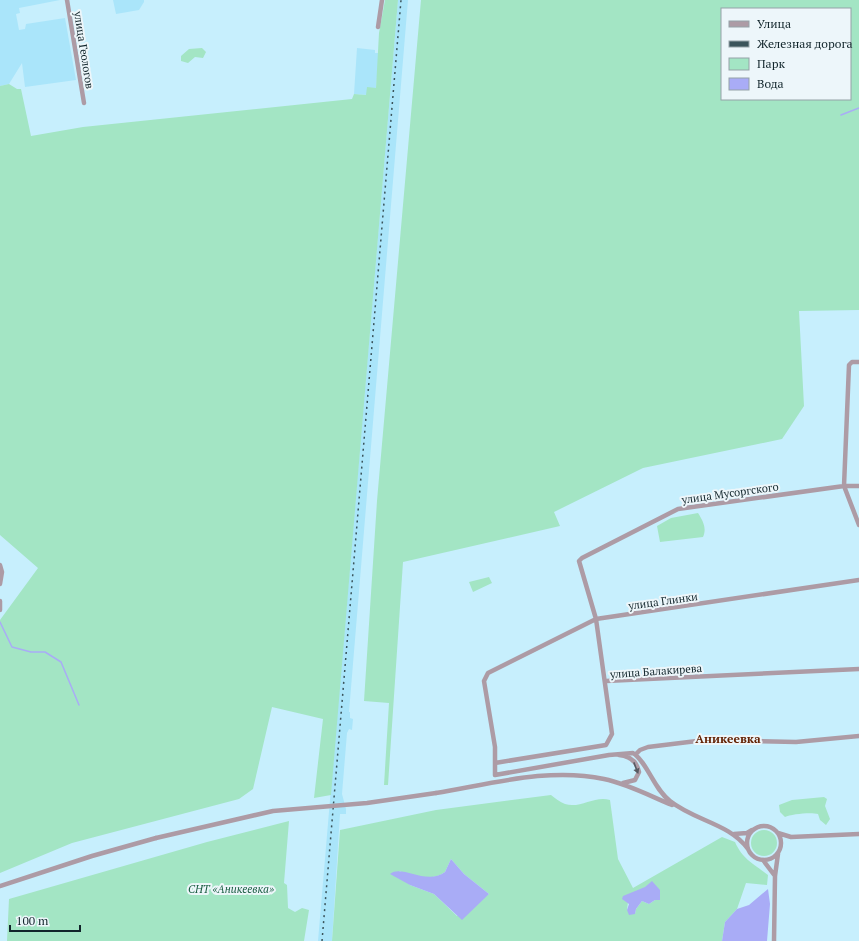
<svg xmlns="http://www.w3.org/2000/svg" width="859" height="941" viewBox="0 0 859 941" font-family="'PT Serif',serif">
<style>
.built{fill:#aae5fa}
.green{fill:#a3e5c4;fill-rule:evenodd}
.water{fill:#a9acf6}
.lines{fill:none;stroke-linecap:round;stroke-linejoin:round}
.stream{stroke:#a9acf6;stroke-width:1.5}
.minor{stroke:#ad9ba5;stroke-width:4.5}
.rail{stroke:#3b545b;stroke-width:1.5;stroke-dasharray:2 4;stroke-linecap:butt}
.minor-bridge{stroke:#ad9ba5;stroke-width:4.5}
.oneway{fill:#575a62}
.labels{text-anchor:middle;stroke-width:4;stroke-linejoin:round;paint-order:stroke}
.street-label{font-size:11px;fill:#11252b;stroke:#edf6fa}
.park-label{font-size:11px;font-style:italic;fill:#185b40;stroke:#edf6fa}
.neighbourhood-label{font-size:12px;font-weight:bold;fill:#642406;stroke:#edf6fa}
</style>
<rect width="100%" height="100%" fill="#c7effd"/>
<path class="built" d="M0,0H60L19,8L20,13L16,14L19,30L25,29L26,24L65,18L76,80L25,87L22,63L9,84L0,86Z
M113,0H144V2L139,10L116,14Z
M398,0H408L349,712H350V718L353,719L352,730L349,729L347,733L342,794L346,809V814H340L332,941H318Z
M357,48L375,50V53H379L376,88L367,95L354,94Z"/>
<path class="green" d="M385,0H398L331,795L314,798L323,719L272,707L253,789L239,799L72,843L0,873V620L38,568L0,535V86L9,84L17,89H21L31,136L83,127L352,99L354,94L366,95L367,87L376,88L379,33Z
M421,0H859V310L799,311L804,406L782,439L643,468L554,512L560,526L403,562L388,785H384L389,703L364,701L377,501ZM722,9H850V99H722Z
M202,48L206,52L203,58L195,57L188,63L181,61V56L189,49Z
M698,513C703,521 707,528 703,537L660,542L657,526L671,518Z
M489,577L492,583L473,592L469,582Z
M551,795C555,798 560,802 565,804C580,809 595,795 610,800L618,859L633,888L722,837L735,842C743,860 753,863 768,875L767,885L746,883L737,909L725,922L722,941H332L340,830L436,810ZM451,859L464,874L489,894L457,916L434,894L410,885L399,871C414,876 432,882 445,872ZM652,882L660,899L655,900L649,904L642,901L636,909L635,914L627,910L628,902Z
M824,797L827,799L825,806L830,819L826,825L820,820L818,814C811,812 791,814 785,817L780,812L779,805L792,800Z
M289,821L284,883L287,885L288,908L295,912L302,908L309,910L304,941H7L9,899L207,842Z
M751 843a13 13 0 1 1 26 0a13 13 0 1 1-26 0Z"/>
<path class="water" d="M451,859L464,874L489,894L462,920L434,894L410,885L390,874C402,864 426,886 445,872Z
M652,881L660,890V900H655L649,904L642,901L636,909L635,914L629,915L627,910L629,904L622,899L623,896L645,887Z
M768,889L770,904L767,941H722L725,922L737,909L749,905Z"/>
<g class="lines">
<path class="stream" d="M841,115L859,108
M0,622L12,647L31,652H45L61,662L79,705"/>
<path class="minor" d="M67,0L84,103
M378,27L382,0
M859,362H852L849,365L844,486L859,525
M0,565L2,572L0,584
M0,601V610
M606,681L859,669
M636,754L640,750L648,747L705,740L796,742L859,736
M619,755C630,756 637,762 639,772L635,780L623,783
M495,763L606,745L612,734L596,619L579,561L582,558L678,509L844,486H859
M436,793C491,784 549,767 604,779C628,784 650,796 672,805
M747 843a17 17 0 1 1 34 0a17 17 0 1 1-34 0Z
M778,833L791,837L859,834
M734,834L747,833L752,830
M748,849C729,823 695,821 670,801C653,788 648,763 633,753L609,755L495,775V747L484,681L488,673L596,619L859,580
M763,860L775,876
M0,886L92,856L156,838
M774,941L775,876L778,854"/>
<path class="rail" d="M322,941L401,0"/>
<path class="minor-bridge" d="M156,838L273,811L367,803L436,793"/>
</g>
<defs><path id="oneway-solid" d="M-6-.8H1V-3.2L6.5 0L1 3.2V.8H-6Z"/></defs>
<use class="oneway" href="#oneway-solid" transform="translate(636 768) rotate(69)"/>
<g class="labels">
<g class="street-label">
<text transform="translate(84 50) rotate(81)" y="4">улица Геологов</text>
<text transform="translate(730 493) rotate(-8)" y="4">улица Мусоргского</text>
<text transform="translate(663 601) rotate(-8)" y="4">улица Глинки</text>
<text transform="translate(656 671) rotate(-4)" y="4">улица Балакирева</text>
</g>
<g class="park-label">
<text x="231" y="893">СНТ «Аникеевка»</text>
</g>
<g class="neighbourhood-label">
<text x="728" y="743">Аникеевка</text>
</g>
</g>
<rect x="721" y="8" width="130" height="92" fill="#edf6fa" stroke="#95a2a7"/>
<rect x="729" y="21" width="20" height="6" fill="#ad9ba5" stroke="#95a2a7"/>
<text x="757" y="28" font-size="12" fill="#11252b">Улица</text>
<rect x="729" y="41" width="20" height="6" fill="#3b545b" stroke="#95a2a7"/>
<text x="757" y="48" font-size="12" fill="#11252b">Железная дорога</text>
<rect x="729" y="58" width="20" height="12" fill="#a3e5c4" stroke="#95a2a7"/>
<text x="757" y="68" font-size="12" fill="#11252b">Парк</text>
<rect x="729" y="78" width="20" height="12" fill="#a9acf6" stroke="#95a2a7"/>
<text x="757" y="88" font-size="12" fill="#11252b">Вода</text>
<path d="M10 925v6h70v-6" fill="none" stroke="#11252b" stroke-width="2"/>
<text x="16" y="925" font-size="12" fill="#11252b" stroke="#edf6fa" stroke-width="3" paint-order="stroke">100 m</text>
</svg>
